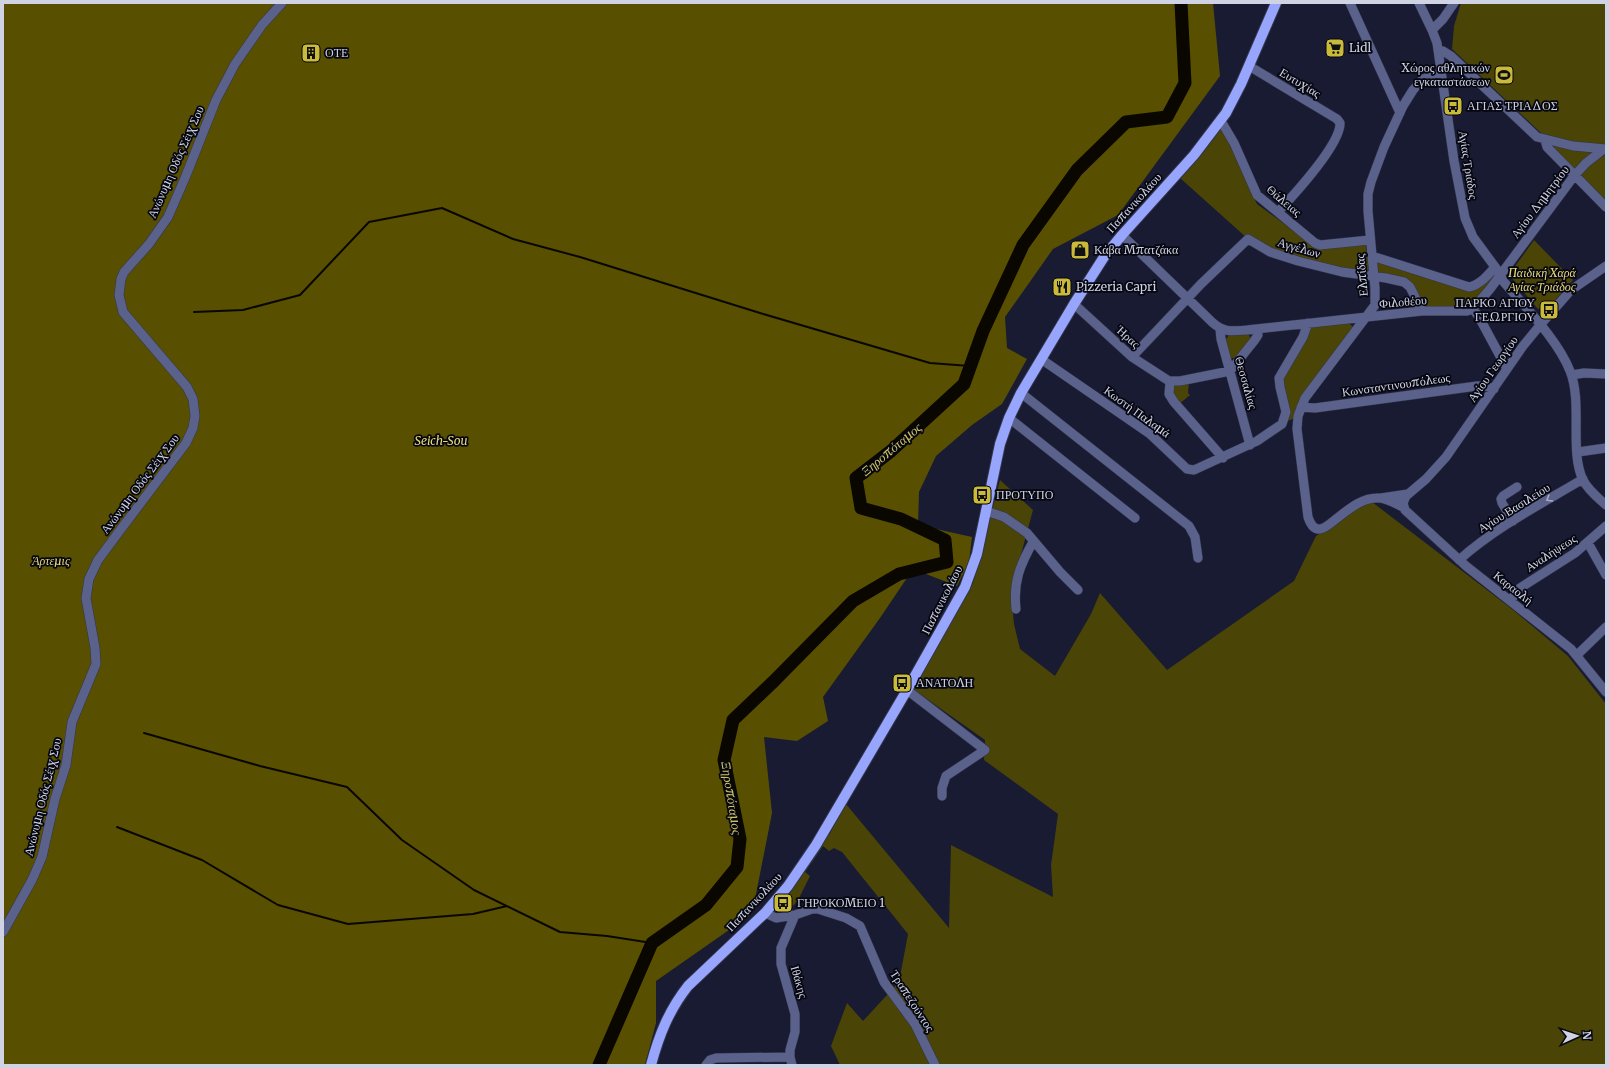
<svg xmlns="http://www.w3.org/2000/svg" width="1609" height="1068" viewBox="0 0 1609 1068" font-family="Merriweather,serif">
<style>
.green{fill:#4a4406}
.forest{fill:#585000}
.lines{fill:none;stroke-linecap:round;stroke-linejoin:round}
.stream{stroke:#090700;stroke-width:2}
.river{stroke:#090700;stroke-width:13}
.minor-casing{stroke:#32354b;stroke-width:10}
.major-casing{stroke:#32354b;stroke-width:12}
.minor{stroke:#5a618b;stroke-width:9}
.major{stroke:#97a5fd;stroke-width:10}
.oneway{stroke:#a6abc4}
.labels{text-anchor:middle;stroke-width:3.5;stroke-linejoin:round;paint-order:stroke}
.poi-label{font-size:12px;fill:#cfd3e3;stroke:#060711;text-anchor:start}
.street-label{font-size:12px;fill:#cfd3e3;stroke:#060711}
.park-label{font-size:12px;font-style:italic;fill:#e7db7b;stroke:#060711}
.water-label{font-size:13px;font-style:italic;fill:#cec362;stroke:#060711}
</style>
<rect width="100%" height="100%" fill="#181b32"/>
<path class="green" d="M1461,3H1606V145L1585,144L1547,136L1542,134L1452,49L1454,26Z
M1221,126L1257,204L1312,244L1366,242L1367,256L1405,270L1467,290L1492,273L1496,277L1471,306L1425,308L1412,283L1296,258L1248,239L1180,178Z
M1551,145L1594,151L1574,169Z
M1606,154V201L1579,175L1584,169Z
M1534,240L1573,280L1550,306L1538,309L1511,277V272Z
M1349,323L1353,327L1303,394L1293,419L1287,421L1282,385L1283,376L1311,327Z
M1230,334L1249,335L1251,340L1236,358H1230L1225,340Z
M1189,382L1188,393L1190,395L1178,405L1171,396L1175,384Z
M1000,480L1033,510L1011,592L1014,624L1020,649L1055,676L1091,614L1100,593L1167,670L1294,581L1316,536L1354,510L1372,502L1512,609L1568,656L1606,704V1065H840L831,1046L847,1003L863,1021L899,982L908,934L842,852L834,848L829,851L823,846L805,872L810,876L798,900L792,907L775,910L774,909L825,833L829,835L846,804L949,928L951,845L1053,897L1051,865L1058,814L984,760L985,740L910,687L973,583Z"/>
<path class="forest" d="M3,3H1213L1220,76L1118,215L1053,249L1005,317L1007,348L1027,359L1002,404L972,425L936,456L919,492L918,525L972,537L969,562L957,586L913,569L880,618L823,697L828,721L797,741L764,737L772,813L756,894L749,916L656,981V1023L645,1065H3Z"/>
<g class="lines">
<path class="stream" d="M194,312L243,310L300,295L369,222L442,208L513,239L580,257L760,313L930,363L970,366
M144,733L260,766L347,787L402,840L474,890L560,932L607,936L652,943
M117,827L202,860L278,905L348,924L473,914L507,906"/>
<path class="river" d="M599,1065L652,943L706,905L737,867L740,839L724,760L733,720L774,681L853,601L899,574L947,562L945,540L901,519L861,508L856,478L891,451L964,384L983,331L1023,245L1077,170L1126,122L1167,117L1185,83L1181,3"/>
<defs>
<path id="minor" d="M1350,3L1400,113
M1419,3L1432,30L1437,43L1454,161L1465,218L1473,237L1501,275L1503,281C1525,307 1558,340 1570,371C1583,403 1569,451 1583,480C1588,490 1598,498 1606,505
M1432,30L1443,19L1454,3
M1438,51H1443L1451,56L1537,137L1573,146L1606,149
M1249,66L1337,119L1340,123C1341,144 1293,196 1278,212
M1221,121L1234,143L1257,195L1315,243L1320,245L1370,240
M1545,140L1547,147L1606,207
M1122,235L1213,323C1225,333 1232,331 1247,330L1422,311H1467L1473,309L1490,289L1574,176L1586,163L1604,149
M1372,256L1469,287C1480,285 1488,275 1495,267
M1606,266L1571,290L1541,324L1523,346L1446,457L1426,479L1406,496L1403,503L1405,510L1466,566L1571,649L1606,692
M1074,304L1132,357L1169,381H1180L1230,371L1254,341L1258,335V329
M1473,309L1479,317L1507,369
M1220,329L1221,339L1250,445
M1132,357L1201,284L1248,239L1270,252L1298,261L1342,272L1386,278L1404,282L1410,287L1422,311
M1041,359L1150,434L1187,469L1194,470L1257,441L1282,424L1286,412L1280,387L1279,378L1303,337L1308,323
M1572,375L1584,373L1606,374
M1170,382L1169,394L1174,402L1223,458
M1021,393L1189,526L1195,537L1198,558
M1301,407L1315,408L1477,386H1485L1494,389
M1009,418L1135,518
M1578,452L1606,448
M1381,498L1408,494
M1403,507C1396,504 1385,497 1377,498C1361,498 1348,510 1336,519C1331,523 1326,528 1320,529C1313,530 1310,523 1308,517L1297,429L1298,416L1305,398L1375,305V288L1368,211V194L1371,182L1384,147L1403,106L1413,90L1423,79L1441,73
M986,511L1004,517L1027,533L1060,572L1078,590
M1513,521L1502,503L1501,499L1503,496L1517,487
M1588,543L1606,575
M1459,560C1496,527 1541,504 1583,479
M1510,601L1520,588L1575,553L1606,526
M1016,609C1013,582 1020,565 1033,542
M1577,655L1606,627
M907,690L985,750L946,776L942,788V796
M765,913L776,918L795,915L781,948V964L795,1014V1032L790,1050V1057L792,1065
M795,915L812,909H818L846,918L860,926L884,982L915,1024L935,1065
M3,932L32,880L42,857L55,799L66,765L72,722L96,664L95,648L86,598L89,579L98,560L118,533L186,443L193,428L195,416L193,399L187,387L123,312L119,295L121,279L124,272L149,244L168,217L185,178L216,100L235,64L262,25L282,3
M706,1065L710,1060L716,1058L790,1057"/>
<path id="major" d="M651,1065C659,1035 669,1010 688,986L765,913L788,886L816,845L907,690L965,587L977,554L1000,444L1009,418L1021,393L1074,304L1104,257L1122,235L1194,155L1226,113L1241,84L1276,3"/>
</defs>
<use href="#minor" class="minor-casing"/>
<use href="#major" class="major-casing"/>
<use href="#minor" class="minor"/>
<use href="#major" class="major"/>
</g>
<defs><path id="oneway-chevron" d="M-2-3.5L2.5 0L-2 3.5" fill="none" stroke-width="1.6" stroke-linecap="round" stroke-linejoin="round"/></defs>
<use class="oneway" href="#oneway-chevron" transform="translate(1549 499) rotate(149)"/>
<defs>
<symbol id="supermarket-square" viewBox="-11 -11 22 22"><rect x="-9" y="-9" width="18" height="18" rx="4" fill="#c9ba3a" stroke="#060711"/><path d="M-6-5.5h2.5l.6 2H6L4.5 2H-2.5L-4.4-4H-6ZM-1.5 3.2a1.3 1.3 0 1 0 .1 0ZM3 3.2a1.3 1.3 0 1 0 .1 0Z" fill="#111"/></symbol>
<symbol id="building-square" viewBox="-11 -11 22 22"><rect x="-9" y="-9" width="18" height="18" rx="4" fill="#c9ba3a" stroke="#060711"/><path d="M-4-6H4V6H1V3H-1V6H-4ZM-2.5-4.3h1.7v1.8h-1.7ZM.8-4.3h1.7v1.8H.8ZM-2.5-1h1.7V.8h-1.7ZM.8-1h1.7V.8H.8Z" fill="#111"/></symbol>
<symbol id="stadium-square" viewBox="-11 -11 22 22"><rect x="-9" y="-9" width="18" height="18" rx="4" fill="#c9ba3a" stroke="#060711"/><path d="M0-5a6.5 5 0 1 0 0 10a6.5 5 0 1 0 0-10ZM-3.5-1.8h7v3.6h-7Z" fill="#111"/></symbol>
<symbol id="bus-square" viewBox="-11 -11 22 22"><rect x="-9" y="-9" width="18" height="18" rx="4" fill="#c9ba3a" stroke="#060711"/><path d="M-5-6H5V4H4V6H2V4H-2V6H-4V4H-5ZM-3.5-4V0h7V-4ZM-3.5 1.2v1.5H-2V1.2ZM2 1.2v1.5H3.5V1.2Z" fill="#111"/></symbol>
<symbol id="shop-square" viewBox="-11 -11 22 22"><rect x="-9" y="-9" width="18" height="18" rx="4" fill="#c9ba3a" stroke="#060711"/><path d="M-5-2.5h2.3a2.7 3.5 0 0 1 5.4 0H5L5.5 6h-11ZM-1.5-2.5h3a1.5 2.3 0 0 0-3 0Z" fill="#111"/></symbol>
<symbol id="restaurant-square" viewBox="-11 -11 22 22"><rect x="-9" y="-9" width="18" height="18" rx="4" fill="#c9ba3a" stroke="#060711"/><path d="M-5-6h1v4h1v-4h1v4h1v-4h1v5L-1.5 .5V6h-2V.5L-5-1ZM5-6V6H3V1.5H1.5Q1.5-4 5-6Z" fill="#111"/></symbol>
</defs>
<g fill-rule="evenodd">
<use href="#supermarket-square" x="1324" y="37" width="22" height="22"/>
<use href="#building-square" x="300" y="42" width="22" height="22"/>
<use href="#stadium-square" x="1493" y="64" width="22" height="22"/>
<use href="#bus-square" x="1442" y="95" width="22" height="22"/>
<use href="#shop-square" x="1069" y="239" width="22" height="22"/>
<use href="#restaurant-square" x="1051" y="276" width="22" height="22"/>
<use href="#bus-square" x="1538" y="299" width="22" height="22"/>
<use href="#bus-square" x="971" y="484" width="22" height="22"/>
<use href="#bus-square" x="891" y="672" width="22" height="22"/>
<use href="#bus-square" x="772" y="892" width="22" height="22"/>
</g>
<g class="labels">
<g class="poi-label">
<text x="1349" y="52">Lidl</text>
<text x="325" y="57">ΟΤΕ</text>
<text x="1490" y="72" text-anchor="end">Χώρος αθλητικών<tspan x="1490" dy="14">εγκαταστάσεων</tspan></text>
<text x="1467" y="110">ΑΓΙΑΣ ΤΡΙΑΔΟΣ</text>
<text x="1094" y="254">Κάβα Μπατζάκα</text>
<text x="1076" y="291">Pizzeria Capri</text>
<text x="1535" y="307" text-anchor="end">ΠΑΡΚΟ ΑΓΙΟΥ<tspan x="1535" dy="14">ΓΕΩΡΓΙΟΥ</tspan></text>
<text x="996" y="499">ΠΡΟΤΥΠΟ</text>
<text x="916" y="687">ΑΝΑΤΟΛΗ</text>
<text x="797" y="907">ΓΗΡΟΚΟΜΕΙΟ 1</text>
</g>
<g class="street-label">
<text transform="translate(1300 83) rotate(31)" y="4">Ευτυχίας</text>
<text transform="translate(176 162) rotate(-66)" y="4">Ανώνυμη Οδός Σέιχ Σου</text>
<text transform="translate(1468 165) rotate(81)" y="4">Αγίας Τριάδος</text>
<text transform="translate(1284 201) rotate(40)" y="4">Θάλειας</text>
<text transform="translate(1540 202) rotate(-53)" y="4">Αγίου Δημητρίου</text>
<text transform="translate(1134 203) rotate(-48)" y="4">Παπανικολάου</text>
<text transform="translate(1299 248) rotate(16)" y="4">Αγγέλων</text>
<text transform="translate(1362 275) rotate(-95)" y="4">Ελπίδας</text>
<text transform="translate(1403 302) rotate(-5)" y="4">Φιλοθέου</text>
<text transform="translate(1128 337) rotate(42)" y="4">Ήρας</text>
<text transform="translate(1493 369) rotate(-55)" y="4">Αγίου Γεωργίου</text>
<text transform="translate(1246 383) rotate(74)" y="4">Θεσσαλίας</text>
<text transform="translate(1396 385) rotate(-8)" y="4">Κωνσταντινουπόλεως</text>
<text transform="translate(1137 412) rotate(36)" y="4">Κωστή Παλαμά</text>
<text transform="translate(140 484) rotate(-53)" y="4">Ανώνυμη Οδός Σέιχ Σου</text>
<text transform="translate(1514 508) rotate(-32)" y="4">Αγίου Βασιλείου</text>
<text transform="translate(1551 553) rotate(-33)" y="4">Αναλήψεως</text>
<text transform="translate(1513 588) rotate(38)" y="4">Καραολή</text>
<text transform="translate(942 600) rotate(-63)" y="4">Παπανικολάου</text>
<text transform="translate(43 797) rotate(-76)" y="4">Ανώνυμη Οδός Σέιχ Σου</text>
<text transform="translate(754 902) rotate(-47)" y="4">Παπανικολάου</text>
<text transform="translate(799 982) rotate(74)" y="4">Ιθάκης</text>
<text transform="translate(912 1001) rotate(57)" y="4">Τραπεζούντος</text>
</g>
<g class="park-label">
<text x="1542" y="277">Παιδική Χαρά<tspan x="1542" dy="14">Αγίας Τριάδος</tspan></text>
<text x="441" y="445">Seich-Sou</text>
<text x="51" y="565">Άρτεμις</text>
</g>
<g class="water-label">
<text transform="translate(891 449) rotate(-40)" y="5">Ξηροπόταμος</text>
<text transform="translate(732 798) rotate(81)" y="5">Ξηροπόταμος</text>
</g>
</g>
<rect width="1609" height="1068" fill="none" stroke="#cfd3e3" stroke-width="8"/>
<g transform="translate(1577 1036) rotate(87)" stroke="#060711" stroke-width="3" paint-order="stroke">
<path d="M0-3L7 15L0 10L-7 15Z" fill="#cfd3e3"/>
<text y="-6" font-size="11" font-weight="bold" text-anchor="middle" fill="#cfd3e3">N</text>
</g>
</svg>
